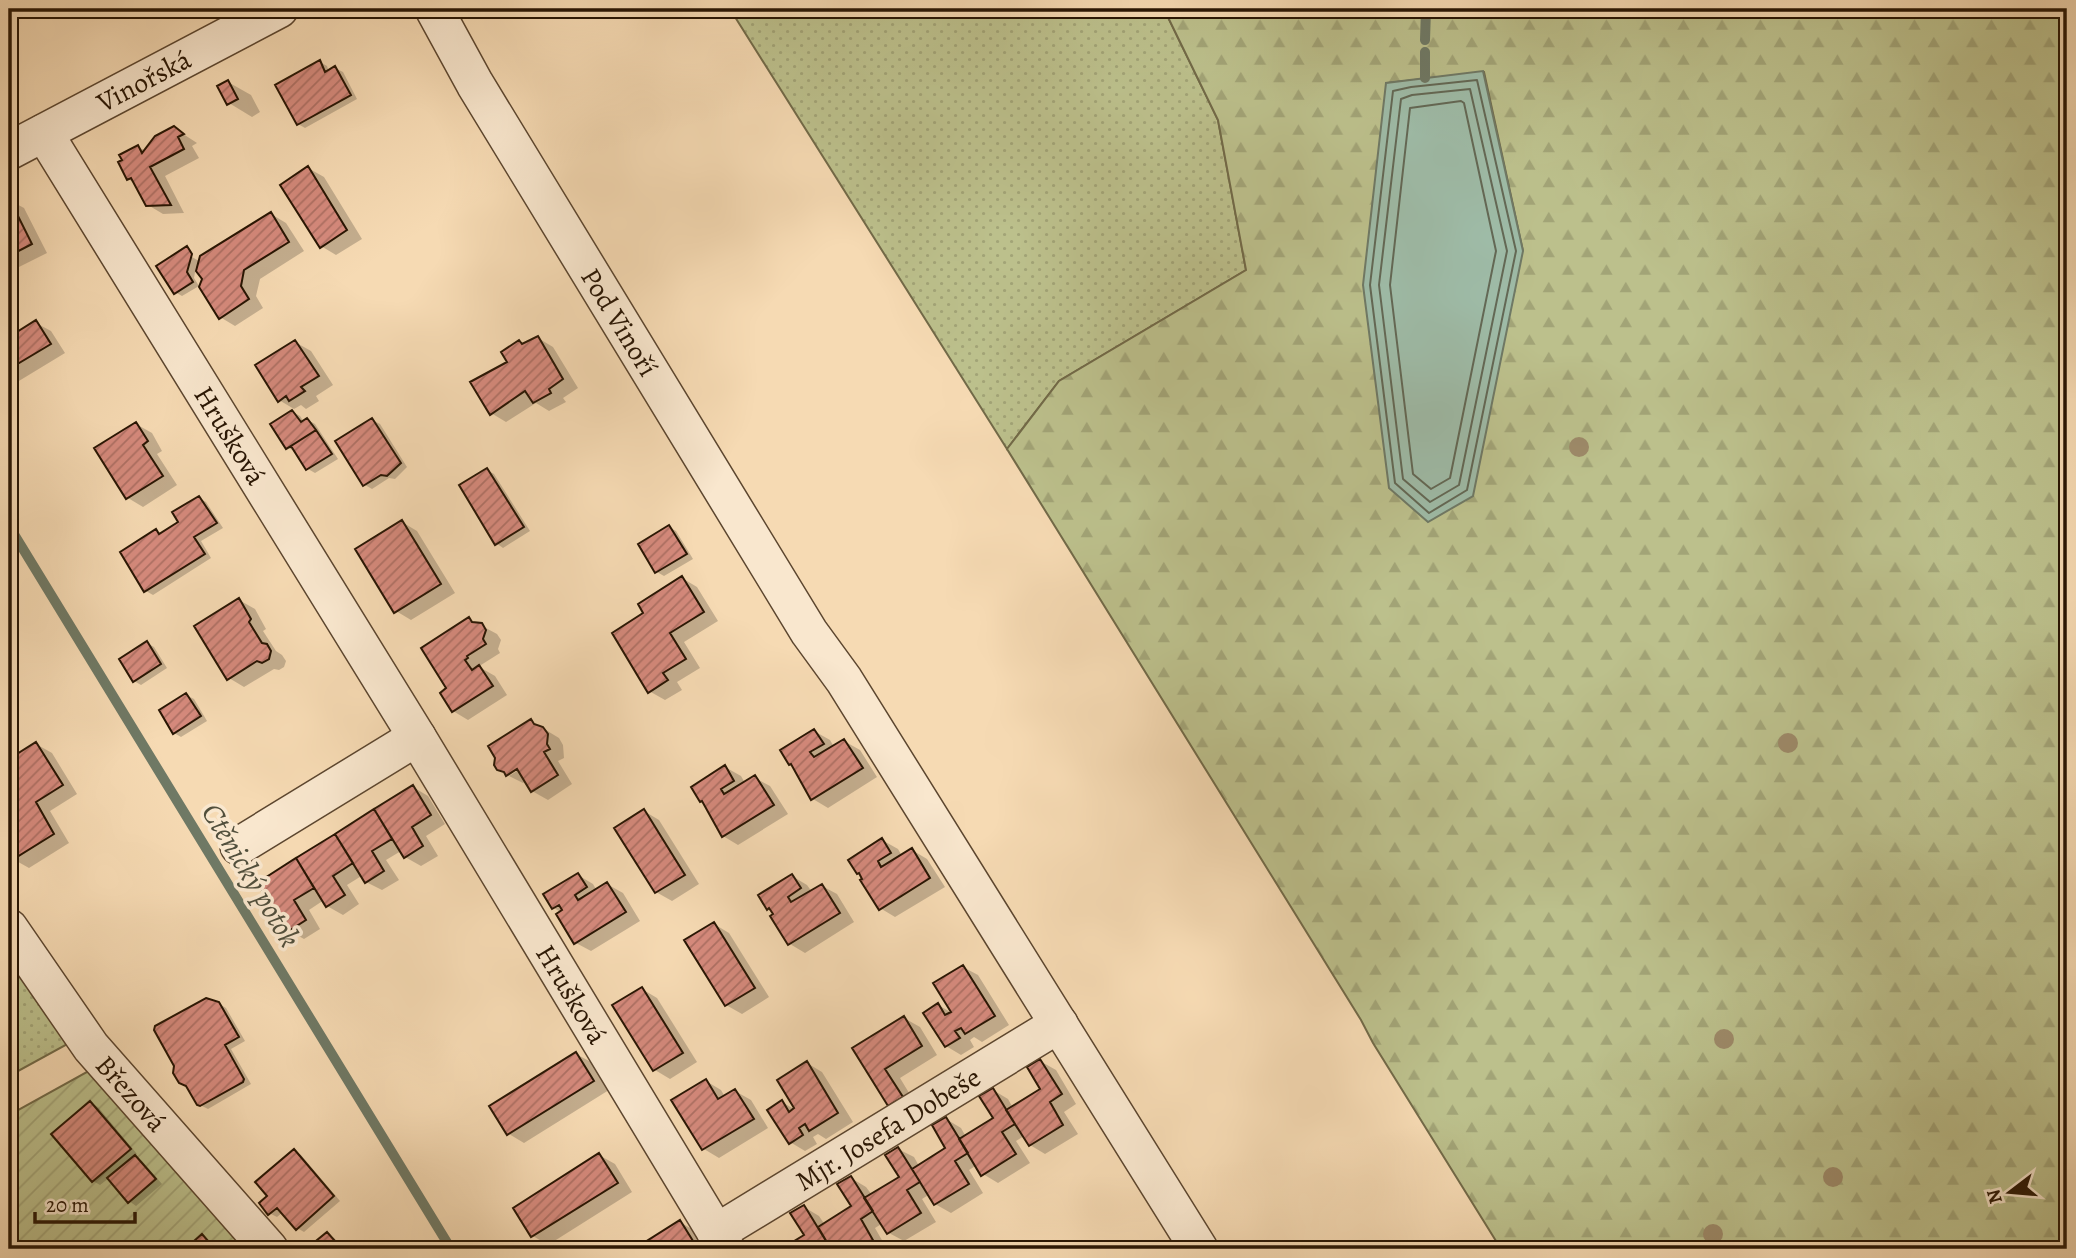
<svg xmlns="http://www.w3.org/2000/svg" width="2076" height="1258" viewBox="0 0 2076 1258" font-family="Alegreya,serif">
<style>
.grass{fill:url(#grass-dots);stroke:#726a48;stroke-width:2}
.forest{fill:url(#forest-firs);stroke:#726a48;stroke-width:2;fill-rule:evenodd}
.garden{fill:url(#garden-furrows);stroke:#726a48;stroke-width:2}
.water{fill:#9ebba7;stroke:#6f7965;stroke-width:2}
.shadow{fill:#0003}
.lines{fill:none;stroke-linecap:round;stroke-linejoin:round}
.shore{stroke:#636855;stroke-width:2}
.stream{stroke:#6f7965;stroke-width:10}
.building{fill:url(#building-hatch);stroke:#281503;stroke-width:2}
.minor-casing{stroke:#5c462f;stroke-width:40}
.minor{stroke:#f9e7ce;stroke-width:37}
.tree{fill:#9d8a69}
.labels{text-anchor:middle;stroke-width:7;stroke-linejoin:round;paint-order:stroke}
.street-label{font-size:28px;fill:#281503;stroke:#f9e7ce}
.water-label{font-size:30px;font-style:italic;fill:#514f3c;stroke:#f9e7ce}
</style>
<defs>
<pattern id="grass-dots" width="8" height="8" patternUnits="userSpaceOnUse" patternTransform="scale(1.75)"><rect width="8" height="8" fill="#bcc08c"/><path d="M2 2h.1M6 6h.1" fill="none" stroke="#a2a477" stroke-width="1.8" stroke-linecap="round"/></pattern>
<pattern id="forest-firs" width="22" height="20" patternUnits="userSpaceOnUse" patternTransform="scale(1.75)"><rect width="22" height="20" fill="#bcc08c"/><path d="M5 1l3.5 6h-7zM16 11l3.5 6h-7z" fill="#a2a477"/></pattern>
<pattern id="garden-furrows" width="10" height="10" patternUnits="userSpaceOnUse" patternTransform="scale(1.75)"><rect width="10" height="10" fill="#bcc08c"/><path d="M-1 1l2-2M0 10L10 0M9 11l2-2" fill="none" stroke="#a2a477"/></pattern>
<pattern id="building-hatch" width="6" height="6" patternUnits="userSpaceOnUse" patternTransform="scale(1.75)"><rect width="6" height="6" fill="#d68a7d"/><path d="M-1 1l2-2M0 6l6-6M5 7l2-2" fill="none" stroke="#ae7064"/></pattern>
</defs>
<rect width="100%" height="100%" fill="#f6dab3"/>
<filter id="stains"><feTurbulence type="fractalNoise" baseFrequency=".00286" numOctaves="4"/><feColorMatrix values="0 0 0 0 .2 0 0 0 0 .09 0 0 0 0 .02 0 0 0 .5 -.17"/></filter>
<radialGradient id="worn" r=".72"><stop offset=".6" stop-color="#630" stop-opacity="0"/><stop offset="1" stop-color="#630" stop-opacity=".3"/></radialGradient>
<path class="grass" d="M730,9H1164L1218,120L1246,270L1059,381L1007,449Z
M9,934L84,1035L9,1076Z"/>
<path class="forest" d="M1164,9H2067V1249H1501L1373,1043L1361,1020L1007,449L1059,381L1246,270L1218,120ZM1484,72L1523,251L1387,83Z"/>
<path class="garden" d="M94,1068L252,1249H9V1115Z"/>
<path class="water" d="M1483,71L1523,251L1473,496L1428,522L1389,488L1363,285L1386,83Z"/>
<path class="shadow" d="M320,62L327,66L329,72L335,68L343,72L357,99L305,128L298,124Z
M228,82L251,95L260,112L252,117L229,103Z
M174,128L197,143L192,146L199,158L165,176L184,213L163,214L148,205L136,184L128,179L138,147L146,151Z
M308,168L324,177L362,239L336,255L321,246Z
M9,200L24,208L47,253L9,272Z
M271,214L286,223L304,251L260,279L256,296L263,308L235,326L220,317L196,267L194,278L199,286L182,296L175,292L183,252L199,261Z
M36,323L51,331L65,353L9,387V340Z
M538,338L553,347L578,388L563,398L566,402L549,411L536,403L506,422L491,413L510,363L524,345Z
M295,342L311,351L333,385L316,396L319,401L306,409L301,405L294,409L279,400Z
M293,412L300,416L304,422L308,420L315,424L338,459L315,473L308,469L296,451L287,448Z
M372,420L380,424L407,467L395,479L389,478L372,489L365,485Z
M136,424L152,433L162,451L157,454L177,485L143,507L128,498L97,449Z
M487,470L494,474L530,531L503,548L496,543Z
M199,498L206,502L223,528L201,541L211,558L153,595L146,591L156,531L161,534L180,523Z
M402,522L417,531L455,593L411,620L396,611Z
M669,527L676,531L693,559L664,576L657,572Z
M682,578L697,587L718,621L684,642L700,668L677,682L682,690L665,700L649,691L646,614Z
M239,600L255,609L266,629L263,631L276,651L282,655L286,661L284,667L279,670L274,669L244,687L229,678Z
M469,619L497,634L501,640L498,649L500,653L481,665V668L495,676L507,695L468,720L453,711L448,688Z
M147,643L154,647L167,668L141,685L134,681Z
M186,695L194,699L207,721L181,737L174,733Z
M531,721L559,738L563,745L564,758L558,761L572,784L548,800L532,791L526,781L523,783L509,776L525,766L509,772V775L498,769Z
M814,731L830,740L834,747L844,741L860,750L877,777L828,808L813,799L794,766Z
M36,744L52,753L77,794L50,811L69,843L29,868L13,859L9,851V761Z
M725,767L741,776L745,783L755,778L770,786L788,814L738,845L723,836L705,803L701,801Z
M413,787L428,796L445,824L426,836L438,856L421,866L405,857L401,851L386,860L399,880L382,890L366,882L363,875L347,885L359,904L343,915L327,906L324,900L309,910L320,929L304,939L288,930L259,883Z
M644,811L659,820L699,884L672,901L656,892Z
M882,840L898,849L902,856L912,850L927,859L945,887L895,917L880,908L862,875L858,873Z
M578,875L593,884L597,891L607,884L623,893L640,921L591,951L576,943L562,913L554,908Z
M792,876L807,885L812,892L822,886L837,894L854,922L805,953L790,944L775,915L768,908Z
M714,924L729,933L769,997L742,1014L726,1005Z
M963,967L978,975L1009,1025L982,1042L974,1037L970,1040L974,1047L961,1055L946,1046L938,1005L956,1015Z
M642,989L657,998L697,1062L670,1079L655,1070Z
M218,1003L226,1008L245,1041L231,1049L251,1084L208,1109L198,1104Z
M904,1018L920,1027L937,1055L900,1078L917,1106L905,1114L889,1105L855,1049Z
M576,1054L591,1062L609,1090L524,1143L509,1134L492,1106Z
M1040,1061L1056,1070L1076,1104L1064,1112L1078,1134L1045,1154L1030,1145L1024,1136L1016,1141L1030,1163L998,1183L983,1174L977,1165L969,1170L983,1193L951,1213L935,1204L930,1194L922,1199L936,1222L904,1241L889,1233L883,1223L875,1228L887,1249H785L806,1236L804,1207L819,1216L825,1225L854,1206L851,1178L866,1187L872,1195L901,1177L898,1149L914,1157L919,1166L948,1148L946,1119L961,1128L966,1137L995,1119L993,1090L1008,1099L1013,1108L1042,1090Z
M807,1063L822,1072L853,1122L826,1139L818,1134L813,1137L817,1144L805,1151L790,1142L782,1102L799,1112Z
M706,1081L721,1090L725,1097L735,1091L751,1100L768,1128L719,1158L704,1149L673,1101Z
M91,1103L98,1107L137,1154L134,1156L142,1161L162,1184L136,1206L129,1201L109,1178L100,1185L93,1181Z
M294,1151L301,1155L340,1201L304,1232L297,1228L283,1212L277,1217L269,1213V1196Z
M599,1155L615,1164L632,1192L548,1245L533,1236Z
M680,1222L695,1231L707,1249H637Z
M327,1234L334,1238L344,1249H309Z"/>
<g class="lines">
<path class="shore" d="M1477,80L1516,251L1467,490L1429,513L1395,483L1370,285L1393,91L1411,87Z
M1470,89L1507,251L1459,485L1430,502L1403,479L1379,285L1401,99L1412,95Z
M1461,101L1464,103L1496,251L1450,478L1431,489L1413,474L1390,285L1410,108Z"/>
<path class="stream" d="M1425,40L1426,9
M1425,78V52
M9,526L451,1249"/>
</g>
<path class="building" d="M320,60L325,72L335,66L351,95L297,125L275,85Z
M228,80L238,99L227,105L217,86Z
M174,126L184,134L178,137L184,149L150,167L171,205L146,206L131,178L127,180L118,162L122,160L119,155L138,145L142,153L155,136Z
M308,166L347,230L320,248L280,185Z
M9,198L32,244L9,256Z
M271,212L289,242L244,270L241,286L249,299L219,319L199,287L202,279L196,271L200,256Z
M187,246L192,254L187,272L193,282L174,294L156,266Z
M36,320L51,344L9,369V337Z
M538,336L563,379L549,389L551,393L533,403L525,391L490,415L470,382L507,362L501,352L519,340L522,344Z
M295,340L319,376L301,387L305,391L289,401L286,396L278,402L255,365Z
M292,410L301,422L307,418L316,430L286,449L270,424Z
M372,418L401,463L387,476L381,475L363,486L335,441Z
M136,422L148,441L143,445L163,476L126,499L94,448Z
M316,430L332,454L306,470L291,446Z
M487,468L524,527L495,545L459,485Z
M199,496L217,523L194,537L205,554L144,592L120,552L156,529L159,534L178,522L172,512Z
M402,520L441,584L394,613L355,549Z
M669,525L687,554L655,573L638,544Z
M682,576L704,612L670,633L686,659L663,673L668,680L648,693L612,633L643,613L638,604Z
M239,598L251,619L249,622L262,643L267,644L271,651L269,659L262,663L257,661L227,680L194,626Z
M469,617L472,622L482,623L486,630L483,639L486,644L467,656L468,658L465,660L472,670L479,665L493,686L452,712L440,693L446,688L421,648Z
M147,641L161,664L133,682L119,659Z
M186,693L201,716L173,734L159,710Z
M531,719L534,724L543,727L548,734L547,744L550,749L544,752L558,775L531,792L517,769L506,776L504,772L497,770L494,765L495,758L488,746Z
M814,729L824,744L810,752L814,757L844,739L863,768L811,800L791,764L789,765L780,750Z
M36,742L63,785L36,802L54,834L12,860L9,855V759Z
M725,765L734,781L721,789L724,794L755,775L774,805L722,837L702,801L700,802L691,787Z
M413,785L431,815L412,827L423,846L404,858L374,809Z
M374,809L392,839L372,851L384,871L365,883L335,834Z
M644,809L685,875L655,893L614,828Z
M335,834L353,863L333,876L345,895L326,907L296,858Z
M882,838L891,853L878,861L881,867L912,848L930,878L879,910L860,880L862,879L859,873L857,874L848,860Z
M296,858L314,888L294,900L306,920L287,932L257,883Z
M578,873L587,887L575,895L578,900L607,882L626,912L574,944L556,914L562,910L559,905L552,909L543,894Z
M792,874L801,888L788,897L791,902L822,884L840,913L788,945L770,916L773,914L769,908L767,910L758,895Z
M714,922L755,988L725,1006L684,940Z
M963,965L995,1016L965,1034L961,1028L955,1031L960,1038L945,1047L923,1013L938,1003L945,1015L951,1012L933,983Z
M642,987L683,1053L653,1071L612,1005Z
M206,998L219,1002L239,1037L225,1045L244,1079L243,1082L200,1106L197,1105L186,1086L179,1083L173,1073L174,1066L154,1030L155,1026Z
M904,1016L922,1046L885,1069L903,1097L888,1106L852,1048Z
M576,1052L594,1081L507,1135L489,1106Z
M1040,1059L1062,1094L1050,1102L1063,1125L1029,1146L1006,1110L1040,1089L1027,1067Z
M807,1061L838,1113L809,1131L805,1124L799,1128L803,1135L789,1144L767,1110L782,1100L789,1112L794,1108L777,1080Z
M706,1079L718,1099L735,1089L754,1119L702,1150L671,1100Z
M993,1088L1015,1124L1002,1132L1016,1154L981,1176L959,1139L993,1118L979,1096Z
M90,1101L131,1149L92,1182L51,1134Z
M946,1117L968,1153L955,1161L969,1184L934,1205L912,1169L945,1148L932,1125Z
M898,1147L920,1182L907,1190L921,1213L887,1234L864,1198L899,1177L885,1155Z
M294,1149L334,1196L296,1230L277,1208L268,1215L259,1203L267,1196L255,1182Z
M599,1153L618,1183L531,1237L513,1208Z
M135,1155L156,1179L128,1203L107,1178Z
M851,1176L873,1211L861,1219L874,1242L863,1249H831L818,1227L851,1206L837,1184Z
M804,1205L826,1241L814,1249H781L804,1235L790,1213Z
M680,1220L698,1249H634Z
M327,1232L342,1249H306Z
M202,1234L215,1249H185Z"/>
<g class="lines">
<defs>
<g id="minor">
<path id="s1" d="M434,9L475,84L809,632L844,680L1199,1249"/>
<path id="s2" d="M44,133L417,737L726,1249"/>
<path id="s3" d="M9,151L279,9"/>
<path d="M239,846L417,737"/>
<path id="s4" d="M9,928L91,1047L269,1249"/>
<path id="s5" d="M716,1233L1059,1024"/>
</g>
</defs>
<use href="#minor" class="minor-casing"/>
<use href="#minor" class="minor"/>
</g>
<g class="tree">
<circle cx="1579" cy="447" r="10"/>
<circle cx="1788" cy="743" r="10"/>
<circle cx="1724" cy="1039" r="10"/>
<circle cx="1833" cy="1177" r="10"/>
<circle cx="1713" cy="1234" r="10"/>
</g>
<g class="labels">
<g class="street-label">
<text dy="10" stroke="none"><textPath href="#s3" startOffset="152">Vinořská</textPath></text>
<text dy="10" stroke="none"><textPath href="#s1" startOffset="364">Pod Vinoří</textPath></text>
<text dy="10" stroke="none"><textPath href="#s2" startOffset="355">Hrušková</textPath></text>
<text dy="10" stroke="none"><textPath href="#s2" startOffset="1010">Hrušková</textPath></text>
<text dy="10" stroke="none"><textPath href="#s4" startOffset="206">Březová</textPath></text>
<text dy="10" stroke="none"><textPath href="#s5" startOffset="201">Mjr. Josefa Dobeše</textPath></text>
</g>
<g class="water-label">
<text transform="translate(251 875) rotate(59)" y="10">Ctěnický potok</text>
</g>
</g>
<rect width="2076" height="1258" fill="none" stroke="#f6dab3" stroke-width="35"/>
<rect x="10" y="10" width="2055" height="1237" fill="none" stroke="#281503" stroke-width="3.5"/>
<rect x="18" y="18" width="2041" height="1223" fill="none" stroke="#281503" stroke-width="2"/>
<g transform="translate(2010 1192) rotate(254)" stroke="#f9e7ce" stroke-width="5" paint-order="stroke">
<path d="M0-5L12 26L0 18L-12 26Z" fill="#281503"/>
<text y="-10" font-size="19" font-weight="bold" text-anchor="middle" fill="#281503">N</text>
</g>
<path d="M35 1212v10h100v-10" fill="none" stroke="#281503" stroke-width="3.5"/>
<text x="46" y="1212" font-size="21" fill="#281503" stroke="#f9e7ce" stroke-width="5" paint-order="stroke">20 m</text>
<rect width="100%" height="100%" filter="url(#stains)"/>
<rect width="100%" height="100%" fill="url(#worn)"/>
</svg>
